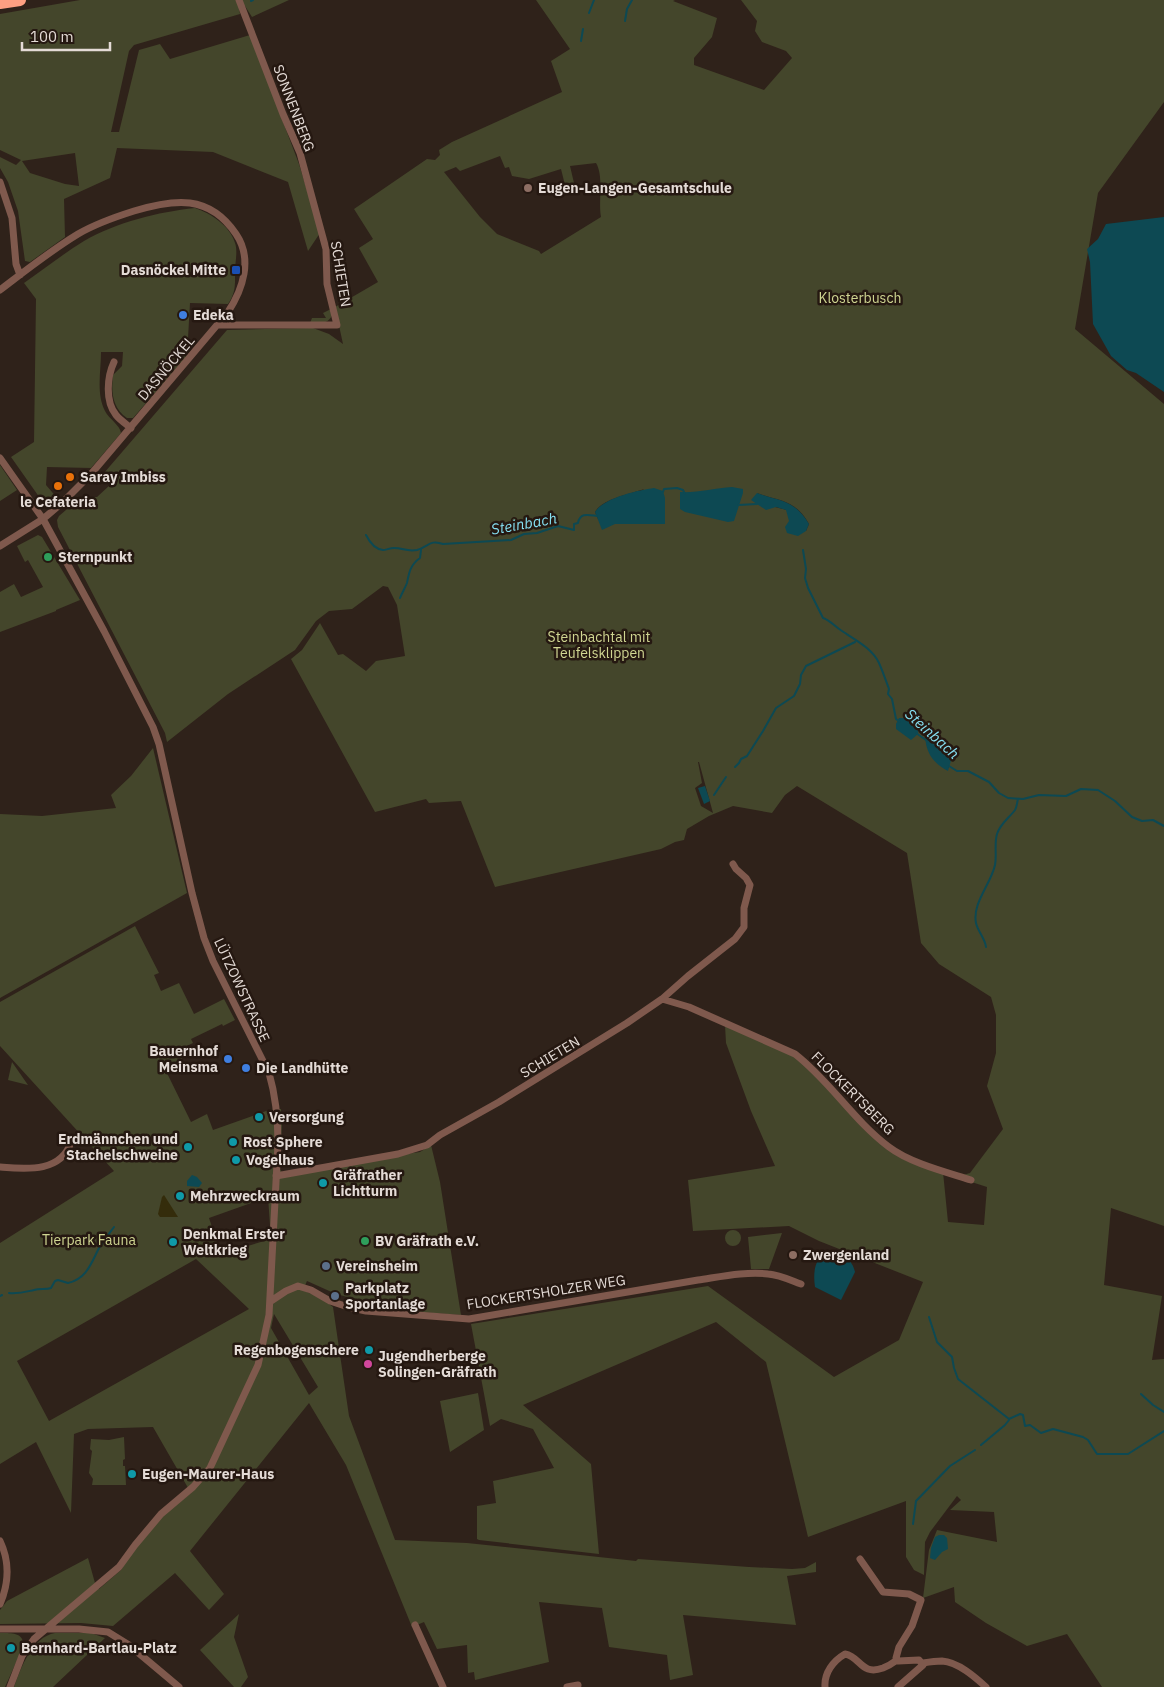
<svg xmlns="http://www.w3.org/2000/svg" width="1164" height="1687" viewBox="0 0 1164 1687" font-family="'IBM Plex Sans',sans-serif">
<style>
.green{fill:#44462b;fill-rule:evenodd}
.sand{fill:#342c0b}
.water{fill:#0d4953}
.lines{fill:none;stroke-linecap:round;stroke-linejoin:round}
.stream{stroke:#0d4953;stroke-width:2}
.street{stroke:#7f594d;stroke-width:7}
.highway{stroke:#fd9f82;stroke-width:12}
.education-dot{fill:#8d6e63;stroke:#251811;stroke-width:2}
.transit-dot{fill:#1a4fb4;stroke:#251811;stroke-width:2}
.shop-dot{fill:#3f7fe0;stroke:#251811;stroke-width:2}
.food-dot{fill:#e8710a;stroke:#251811;stroke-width:2}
.leisure-dot{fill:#2e9e5b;stroke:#251811;stroke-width:2}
.culture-dot{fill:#0f9aa8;stroke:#251811;stroke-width:2}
.service-dot{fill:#5c6f8a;stroke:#251811;stroke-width:2}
.hotel-dot{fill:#d1479c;stroke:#251811;stroke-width:2}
.labels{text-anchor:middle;stroke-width:5;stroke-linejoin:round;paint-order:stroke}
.street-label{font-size:14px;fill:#e4dbd6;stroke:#251811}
.poi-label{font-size:14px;font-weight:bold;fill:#e4dbd6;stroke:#251811;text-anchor:start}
.park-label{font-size:14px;fill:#d0d692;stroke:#251811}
.water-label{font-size:15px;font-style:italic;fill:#85def0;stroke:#251811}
</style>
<rect width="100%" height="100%" fill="#2f221a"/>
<path class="green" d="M80,0H289L252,17L245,6L239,7L240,14L134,45L129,51L111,132H119L139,50L160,44L170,59L250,35L299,164L320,233L308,251L288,182L213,152L117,148L110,178L64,199L65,237L30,262L25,261L18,211L8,182L0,168V157L16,165L21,160L0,150V14ZM75,153L79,186L65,184L30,173L22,161Z
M536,0H675L673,1L717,18L712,37L694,58V65L764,90L792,58L786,51L762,42L755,31L757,21L741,0H1164V102L1098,193L1075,329L1164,404V1226L1111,1208L1104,1285L1162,1296L1152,1360L1164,1359V1687H1102L1067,1634L1027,1646L986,1623L955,1602L954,1587L923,1598L929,1550L937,1530L997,1542L994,1512L950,1510L961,1500L957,1496L930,1532L925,1542L924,1575L914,1570L906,1557V1501L808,1537L766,1362L716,1322L523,1405L591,1464L599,1554L479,1540L477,1539V1506L496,1503L493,1481L554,1468L533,1429L501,1419L490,1426L471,1324L708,1286L834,1377L899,1340L923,1282L819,1241L789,1226L693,1231L688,1180L775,1166L751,1111L726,1043L725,1025L787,1052L808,1065L892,1152L943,1172L948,1222L984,1225L987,1187L956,1177L970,1173L1003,1129L987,1086L996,1053V1015L991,997L939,964L921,943L907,853L797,786L785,795L772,813L733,806L709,816L687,829L684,840L675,842L661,849L495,887L461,801L429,803L426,799L375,812L291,659L302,650L320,623L338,655L343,654L366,671L376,661L405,656L397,605L388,587L383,586L352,609L329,611L316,621L295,650L228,694L167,742L165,733L58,527L57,520L59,516L81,497H97L110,485L98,480L227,330L313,328L329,334L343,344L335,307L378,282L359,248L373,239L354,209L427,159L435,160L440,155L439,150L452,142L562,92L551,61L570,49ZM500,156L505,168L509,167L512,176L529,179L561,169L565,185L574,183L570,166L596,163C604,176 598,201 601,217L541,254L539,251L497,234L480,217L444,172L456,167L460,171ZM644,489L599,519H598L595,512C602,499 630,494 644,489ZM757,493C781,502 795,499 809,524L806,531L787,510L775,507ZM698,762H699L713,813L701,806L695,788L702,783Z
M195,208C212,214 230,226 235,243C238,251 235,263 235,271C235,285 236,292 228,304L190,303L187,356L133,418H127C112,408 111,391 113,375L122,366L123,352H101C101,371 96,394 105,411C109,419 120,425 121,433L91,468L47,467L46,485L58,499L50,503L42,501L11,457L34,442L36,299L24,283C44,269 63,254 84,241C117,222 158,212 195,208Z
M331,309L332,315C328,325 319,323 310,323L312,318H326L323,313Z
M0,465L17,490L0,501Z
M38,535L42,537L80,600L56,610V611L0,632V592L14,584L21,597L43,587L28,560L25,562L17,546Z
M153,748L187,893L0,998V814L42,816L116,808L111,795L131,776Z
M135,926L159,973L154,975L161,991L179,983L194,1014L224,999L235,1020L223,1026L222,1024L191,1039L193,1043L178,1050L182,1059L164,1067L191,1122L207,1114L213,1130L269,1110L281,1109L282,1126L279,1168L282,1172L420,1152L431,1145L440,1182L461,1315L377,1309L378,1305L336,1294L307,1281L303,1290L324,1300L333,1307L349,1416L395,1540L467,1543L636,1561L638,1559L749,1567L792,1569L805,1568L816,1562V1572L787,1576L796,1625L683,1615L693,1675L670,1680L667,1655L609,1647L602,1608L539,1602L549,1662L475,1680L474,1672L468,1673L467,1645L437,1649L424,1622L412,1627L346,1465L309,1403L190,1551L224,1594L209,1610L175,1573L113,1626L81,1623L0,1624V1610L7,1601L88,1558L95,1583L99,1589L121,1570L130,1555L161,1517L191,1493L153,1427L88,1429L74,1434L71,1513L36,1442L0,1464V1243L114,1171L0,1046V1002ZM268,1197L271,1239L221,1254L209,1218ZM196,1259L249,1309L49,1421L17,1361ZM274,1314L318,1387L309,1395L271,1328Z
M12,1062L28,1085L8,1080Z
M725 1238a8 8 0 1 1 16 0a8 8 0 1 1-16 0Z
M782,1233L769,1269H751L748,1237Z
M478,1393L484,1430L450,1452L440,1401Z
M124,1437L125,1459L123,1460V1466H125L126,1485H92L93,1479L89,1473L92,1451L90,1449L91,1439L109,1440Z
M239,1614L234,1637L248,1677L241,1687H234L200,1650Z
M0,1633C11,1633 25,1632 23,1647L5,1687H0Z
M55,1633H91L105,1638L53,1687H14C21,1668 32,1637 55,1633Z"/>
<path class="sand" d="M164,1195L178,1217H160L158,1214L162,1197Z"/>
<path class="water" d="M1164,217V392L1136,373L1127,370L1111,356L1093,324L1090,262L1087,249L1098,239L1106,224Z
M732,487L743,489V493L734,521L728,522L685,512L680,509V492C697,493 715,488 732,487Z
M654,488L663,491L665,498V524H615L602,530L595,512C603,498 639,490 654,488Z
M757,493C781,502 794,499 809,524L806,531L798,536L787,533L785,527L789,521L786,510L776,507L766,510L751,500Z
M899,718H907L919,726L918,734L911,740L896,729V724Z
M928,734L952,757L948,771C933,763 926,753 925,736Z
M705,786L710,801L704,804L698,788Z
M192,1175L197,1177L202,1183L199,1187L187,1186V1181Z
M828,1251C841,1251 853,1260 855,1272L841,1300L815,1287C813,1273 814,1258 828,1251Z
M939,1535H944L947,1538L948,1549L942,1552L935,1560L930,1558L931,1548L935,1537Z"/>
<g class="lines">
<path class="stream" d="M251,1L253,0
M589,13L594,0
M625,21L627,9L632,0
M581,41L583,29
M663,492L664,489L677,488L683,490L685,494
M738,505L757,504
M366,535C369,541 374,549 383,550C386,550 390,548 394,548C403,548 407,552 417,550C428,547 430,539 443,544L511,540L524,534L537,533L558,526L574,530V524L578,523C580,512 589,515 597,516
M803,550L806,569L805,578L808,588L823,618C830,620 835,627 842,631C855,640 872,648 879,663C883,672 886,681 889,689L888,694L892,699L896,719L900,722
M400,598C402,593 405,588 407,583C409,573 410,565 420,558L421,550
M916,733L926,740
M949,766L957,771H968L989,782L999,793L1008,798L1023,799L1039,795L1066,796L1081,789L1098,790L1115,801L1132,817L1142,821L1153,820L1164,826
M735,767L739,763L741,759L747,756L763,731L776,708L794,696L800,684L801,675L806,666L855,642
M714,795L726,777
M986,947C985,938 978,932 976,923C972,903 991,884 995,865C997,855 994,844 997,834C1000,824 1009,818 1015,810C1017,807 1017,802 1018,799
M9,1293C19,1294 25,1292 34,1290C40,1288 46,1290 51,1288L55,1281L58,1280L68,1283C86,1279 91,1264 98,1250C102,1242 109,1234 114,1227
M0,1296L2,1295
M929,1317L937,1342L952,1357L954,1368L958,1379L1009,1419L1020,1414L1023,1415L1025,1426L1030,1425L1041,1433L1053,1429L1083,1437L1088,1440L1097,1454H1128L1164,1431
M1141,1394L1153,1405L1164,1412
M981,1445L1005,1425L1009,1420
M913,1524L916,1501L950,1466L975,1450"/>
<path class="street" d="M0,182L12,218L16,264L20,275
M0,290C25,271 50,251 78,234C95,224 115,217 134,211C174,199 209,194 236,234C253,259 243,289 228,312L91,474L63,502L43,519L0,546
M219,325H337L327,284L326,249L300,153L283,114L239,0
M114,362C107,377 105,401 116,415C120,420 126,424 131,428
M0,458L43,519L104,631L153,727L159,744L192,893L204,938L213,961L269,1073C276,1097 278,1120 278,1144L269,1315L258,1365L210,1468L193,1487L161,1514L135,1545L119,1567L34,1639L22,1656L10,1687
M662,999L689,1007L795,1054C830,1081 853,1120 889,1147C910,1163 946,1172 971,1180
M0,1167C26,1169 61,1173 71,1142
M276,1176L398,1154L427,1145L440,1135L499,1102L627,1023L662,999L688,976L735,939L744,927V908L750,885L746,878L736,869L733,864
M271,1301L286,1291L298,1286L311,1290L330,1301L348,1307L366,1311L469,1319L698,1280C719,1277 747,1271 768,1274C780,1275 790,1280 801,1284
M0,1541C10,1562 9,1583 0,1604
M860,1559L883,1592L909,1594L921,1600L912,1626L899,1647L896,1658L898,1661L919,1660L923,1665L898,1687
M415,1625L443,1687
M0,1629H79L108,1632L129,1645L179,1687
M923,1663C929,1662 936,1661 942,1661C958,1662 975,1677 986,1687
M567,1687L578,1685
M825,1687C824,1673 833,1661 845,1654C861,1657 861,1676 883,1668C888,1666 893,1663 897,1660"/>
<path class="highway" d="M0,3L20,0"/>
</g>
<g class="education-dot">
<circle cx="528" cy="188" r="5"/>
<circle cx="793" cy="1255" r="5"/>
</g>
<rect class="transit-dot" x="231" y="265" width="10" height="10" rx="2.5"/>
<g class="shop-dot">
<circle cx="183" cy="315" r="5"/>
<circle cx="228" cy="1059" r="5"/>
<circle cx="246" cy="1068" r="5"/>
</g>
<g class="food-dot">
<circle cx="70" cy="477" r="5"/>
<circle cx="58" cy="486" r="5"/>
</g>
<g class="leisure-dot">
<circle cx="48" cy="557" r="5"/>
<circle cx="365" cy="1241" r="5"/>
</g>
<g class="culture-dot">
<circle cx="259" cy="1117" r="5"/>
<circle cx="233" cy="1142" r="5"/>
<circle cx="188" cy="1147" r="5"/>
<circle cx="236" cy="1160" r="5"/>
<circle cx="323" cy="1183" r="5"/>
<circle cx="180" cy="1196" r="5"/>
<circle cx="173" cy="1242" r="5"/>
<circle cx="369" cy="1350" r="5"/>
<circle cx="132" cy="1474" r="5"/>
<circle cx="11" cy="1648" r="5"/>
</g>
<g class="service-dot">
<circle cx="326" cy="1266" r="5"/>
<circle cx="335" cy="1296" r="5"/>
</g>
<circle class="hotel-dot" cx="368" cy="1364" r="5"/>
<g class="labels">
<g class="street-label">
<text transform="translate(294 108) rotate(69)" y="5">SONNENBERG</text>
<text transform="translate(341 274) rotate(81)" y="5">SCHIETEN</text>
<text transform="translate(166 368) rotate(-50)" y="5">DASNÖCKEL</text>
<text transform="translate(242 990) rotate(65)" y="5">LÜTZOWSTRASSE</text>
<text transform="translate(550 1057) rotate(-31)" y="5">SCHIETEN</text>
<text transform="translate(853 1093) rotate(45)" y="5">FLOCKERTSBERG</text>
<text transform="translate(546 1292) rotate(-9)" y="5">FLOCKERTSHOLZER WEG</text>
</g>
<g class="poi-label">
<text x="538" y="193">Eugen-Langen-Gesamtschule</text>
<text x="226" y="275" text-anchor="end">Dasnöckel Mitte</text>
<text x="193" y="320">Edeka</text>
<text x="80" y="482">Saray Imbiss</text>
<text x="58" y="507" text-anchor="middle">le Cefateria</text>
<text x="58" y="562">Sternpunkt</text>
<text x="218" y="1056" text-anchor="end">Bauernhof<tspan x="218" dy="16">Meinsma</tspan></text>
<text x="256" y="1073">Die Landhütte</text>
<text x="269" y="1122">Versorgung</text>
<text x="178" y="1144" text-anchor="end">Erdmännchen und<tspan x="178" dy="16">Stachelschweine</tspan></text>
<text x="243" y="1147">Rost Sphere</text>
<text x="246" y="1165">Vogelhaus</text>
<text x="333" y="1180">Gräfrather<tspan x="333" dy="16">Lichtturm</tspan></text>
<text x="190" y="1201">Mehrzweckraum</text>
<text x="183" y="1239">Denkmal Erster<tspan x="183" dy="16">Weltkrieg</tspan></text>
<text x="375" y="1246">BV Gräfrath e.V.</text>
<text x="803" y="1260">Zwergenland</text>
<text x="336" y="1271">Vereinsheim</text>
<text x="345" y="1293">Parkplatz<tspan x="345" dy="16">Sportanlage</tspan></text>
<text x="359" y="1355" text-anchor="end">Regenbogenschere</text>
<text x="378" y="1361">Jugendherberge<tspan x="378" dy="16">Solingen-Gräfrath</tspan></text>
<text x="142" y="1479">Eugen-Maurer-Haus</text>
<text x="21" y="1653">Bernhard-Bartlau-Platz</text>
</g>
<g class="park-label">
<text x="860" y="303">Klosterbusch</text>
<text x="599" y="642">Steinbachtal mit<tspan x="599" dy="16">Teufelsklippen</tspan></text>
<text x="89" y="1245">Tierpark Fauna</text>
</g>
<g class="water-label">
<text transform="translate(524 524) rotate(-10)" y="5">Steinbach</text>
<text transform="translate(932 734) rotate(42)" y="5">Steinbach</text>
</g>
</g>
<path d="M22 42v8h88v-8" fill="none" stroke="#e4dbd6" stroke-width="2.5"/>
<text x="30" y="42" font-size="15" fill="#e4dbd6" stroke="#251811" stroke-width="4" paint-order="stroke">100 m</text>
</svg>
